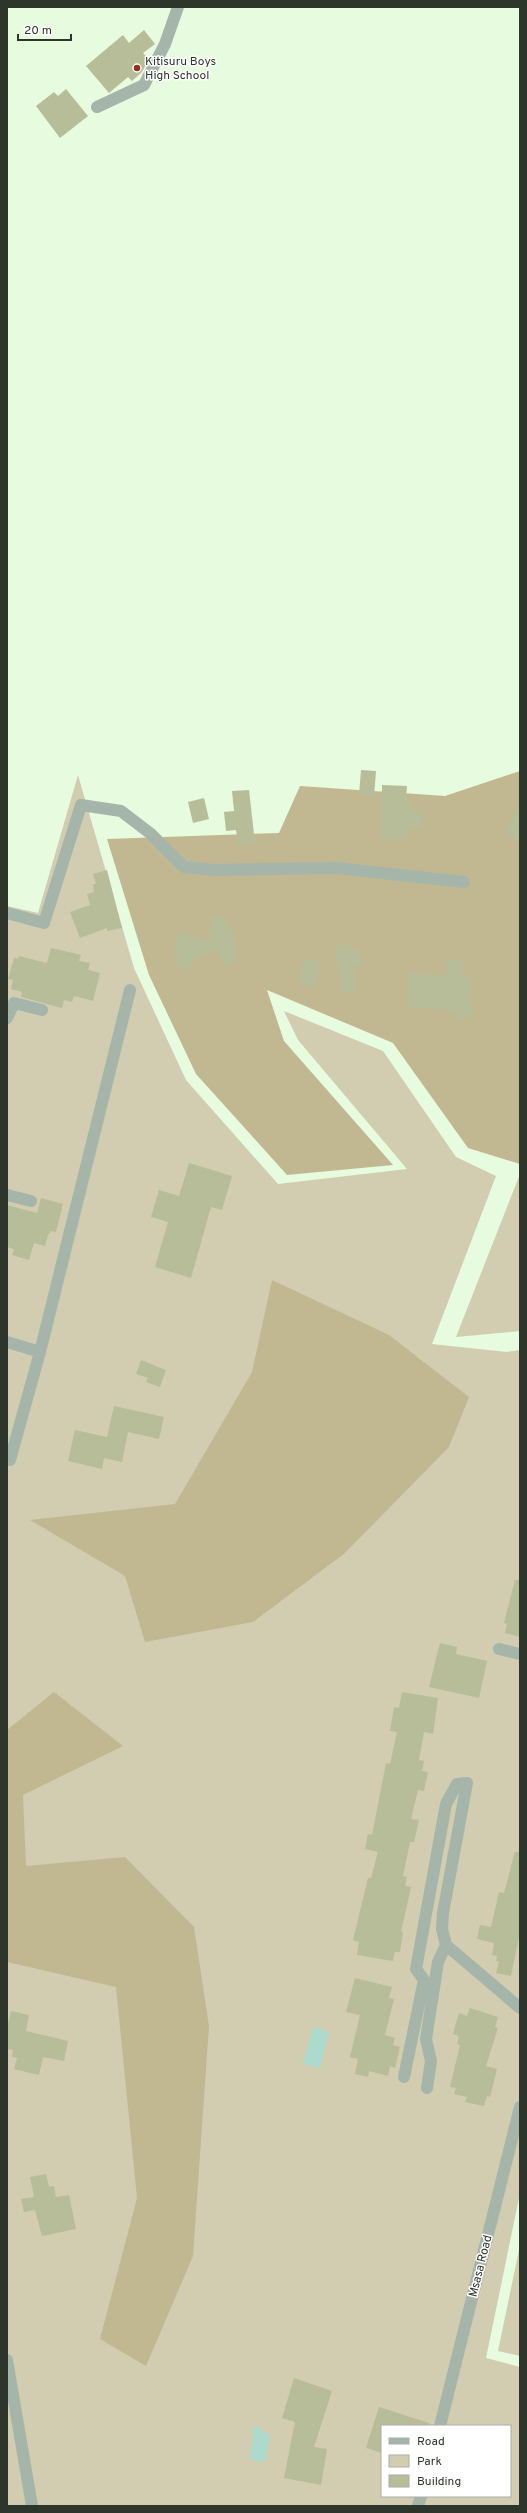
<svg xmlns="http://www.w3.org/2000/svg" width="527" height="2513" viewBox="0 0 527 2513" font-family="Overpass,sans-serif">
<style>
.green{fill:#d2ccb1;fill-rule:evenodd}
.forest{fill:#c1b892}
.water{fill:#acdbce}
.building{fill:#b7bd98}
.lines{fill:none;stroke-linecap:round;stroke-linejoin:round}
.minor{stroke:#a5b5aa;stroke-width:12}
.poi-dot{fill:#972f16;stroke:#fff;stroke-width:1.5}
.labels{text-anchor:middle;stroke-width:3;stroke-linejoin:round;paint-order:stroke}
.poi-label{font-size:12px;fill:#2e352a;stroke:#fff;text-anchor:start}
.street-label{font-size:12px;fill:#2e352a;stroke:#fff}
</style>
<rect width="100%" height="100%" fill="#e7fbde"/>
<path class="green" d="M78,775L134,968L186,1080L278,1184L407,1169L298,1040L284,1011L383,1051L456,1157L496,1176L432,1344L507,1352L520,1350V2193L486,2358L520,2367V2506H7V906L38,913ZM382,2426H510V2496H382Z
M520,1174V1331L456,1337Z
M520,2245V2356L498,2351Z"/>
<path class="forest" d="M520,771V1164L468,1148L393,1043L267,990L284,1041L393,1165L287,1175L196,1074L149,975L107,839L279,833L300,786L445,796Z
M272,1280L389,1335L469,1397L449,1447L345,1553L253,1622L145,1642L125,1576L30,1520L175,1504L252,1372Z
M54,1692L123,1746L23,1795L26,1866L125,1857L194,1927L209,2026L193,2256L146,2366L100,2339L137,2198L116,1987L7,1962V1730Z"/>
<path class="water" d="M313,2027L329,2032L320,2068L303,2064Z
M254,2426L262,2428L261,2432L270,2434L265,2462L250,2460Z"/>
<path class="building" d="M144,30L155,44L143,53L149,59L142,72L132,81L128,77L109,93L86,66L123,35L129,43Z
M66,89L88,116L60,138L36,106L54,92L58,96Z
M361,770L376,771L374,797L359,795Z
M382,785L407,786L406,799H410V809L422,810V829H410L407,840L381,839Z
M249,790L255,843L238,845L236,830L226,831L224,812L234,811L232,791Z
M204,798L209,819L193,823L188,802Z
M520,804V842L504,832Z
M107,870L122,928L107,931V928L80,938L70,912L90,905L87,894L94,892L93,884H96L93,874Z
M222,914L224,922L227,921L230,928H232L237,940L234,941L238,952L235,953L237,961L225,966L217,951L193,960L191,970L177,966L179,958L173,957L179,932L213,941L208,928L212,926L209,918Z
M351,944L352,950L360,949L362,964L354,965L357,991L341,993L335,946Z
M51,948L81,955L79,961L90,963L88,970L100,973L93,1001L74,996L72,1002L64,1000L62,1008L21,997L22,992L11,989L13,980L8,979L14,958L18,959L19,956L47,963Z
M461,958L465,977L469,976L473,993L469,994L474,1016L457,1020L456,1012L452,1013L451,1010L406,1007L408,973L448,975L445,962Z
M303,959L320,962L316,987L299,985Z
M189,1163L232,1176L222,1210L211,1207L191,1278L155,1267L168,1222L151,1217L159,1190L179,1196Z
M41,1198L63,1204L56,1232L51,1231L48,1235L45,1246L34,1243L29,1260L12,1255L14,1249L7,1247V1205L37,1213Z
M141,1360L166,1370L160,1387L146,1382L148,1378L136,1374Z
M114,1406L164,1417L159,1439L128,1432L122,1462L104,1458L102,1469L68,1461L75,1430L107,1437Z
M515,1580H520V1637L505,1633L507,1624L504,1623Z
M440,1643L457,1647L456,1654L487,1661L479,1698L429,1687Z
M402,1692L438,1698L433,1734L424,1732L419,1760L424,1761L422,1771L428,1772L424,1791L418,1790L411,1819L419,1820L414,1842H410L403,1876L407,1877L405,1886L411,1887L401,1932H403L400,1952H395L393,1961L357,1955L359,1942L353,1940L368,1878H371L378,1852L365,1849L368,1834L372,1835L386,1763L390,1764L397,1732L390,1731L394,1707L399,1708Z
M515,1852H520V1932L511,1976L496,1973L499,1962L496,1961L497,1956L492,1955L494,1943L477,1939L480,1925L491,1927L499,1892L504,1893Z
M355,1978L392,1987L389,1998L394,1999L385,2035L395,2038L393,2045L400,2047L395,2068L390,2066L388,2076L369,2071L368,2077L355,2074L358,2059L350,2057L360,2015L346,2012Z
M470,2008L498,2017L495,2027L498,2028L486,2066L497,2069L490,2097L487,2096L484,2106L465,2102L467,2097L454,2094L456,2088L450,2087L460,2045L457,2044L459,2036L453,2034L459,2013L467,2016Z
M11,2011L29,2015L26,2031L68,2041L64,2061L43,2057L39,2075L14,2069L17,2058L12,2057L13,2050L7,2049V2028Z
M46,2174L49,2187L54,2186L56,2197L69,2195L76,2229L42,2236L35,2210L24,2212L21,2199L34,2197L30,2177Z
M294,2378L332,2391L314,2447L327,2449L321,2485L284,2478L295,2422L282,2418Z
M379,2407L429,2423V2426H382V2453L366,2448Z"/>
<g class="lines">
<path class="minor" d="M97,107L144,85L165,44L178,7
M7,913L44,923L81,805L121,811L151,834L184,867L214,870L337,868L464,882
M7,1018L14,1003L42,1010
M7,1195L31,1201
M7,1342L40,1352L10,1460
M40,1352L130,990
M499,1649L520,1654
M404,2077L424,1980L416,1969L446,1804L457,1784L467,1783L443,1913L442,1929L446,1945L520,2008
M427,2088L431,2061L426,2039L438,1962L446,1945
M7,2360L32,2506
M440,2426L520,2107
M418,2506L421,2496"/>
</g>
<circle class="poi-dot" cx="137" cy="68" r="4"/>
<g class="labels">
<g class="poi-label">
<text x="145" y="65">Kitisuru Boys<tspan x="145" dy="14">High School</tspan></text>
</g>
<g class="street-label">
<text transform="translate(480 2266) rotate(-76)" y="4">Msasa Road</text>
</g>
</g>
<rect width="527" height="2513" fill="none" stroke="#2e352a" stroke-width="16"/>
<rect x="381" y="2425" width="130" height="72" fill="#ffffff" stroke="#abaeaa"/>
<rect x="389" y="2438" width="20" height="6" fill="#a5b5aa" stroke="#abaeaa"/>
<text x="417" y="2445" font-size="12" fill="#2e352a">Road</text>
<rect x="389" y="2455" width="20" height="12" fill="#d2ccb1" stroke="#abaeaa"/>
<text x="417" y="2465" font-size="12" fill="#2e352a">Park</text>
<rect x="389" y="2475" width="20" height="12" fill="#b7bd98" stroke="#abaeaa"/>
<text x="417" y="2485" font-size="12" fill="#2e352a">Building</text>
<path d="M18 34v6h53v-6" fill="none" stroke="#2e352a" stroke-width="2"/>
<text x="24" y="34" font-size="12" fill="#2e352a" stroke="#ffffff" stroke-width="3" paint-order="stroke">20 m</text>
</svg>
